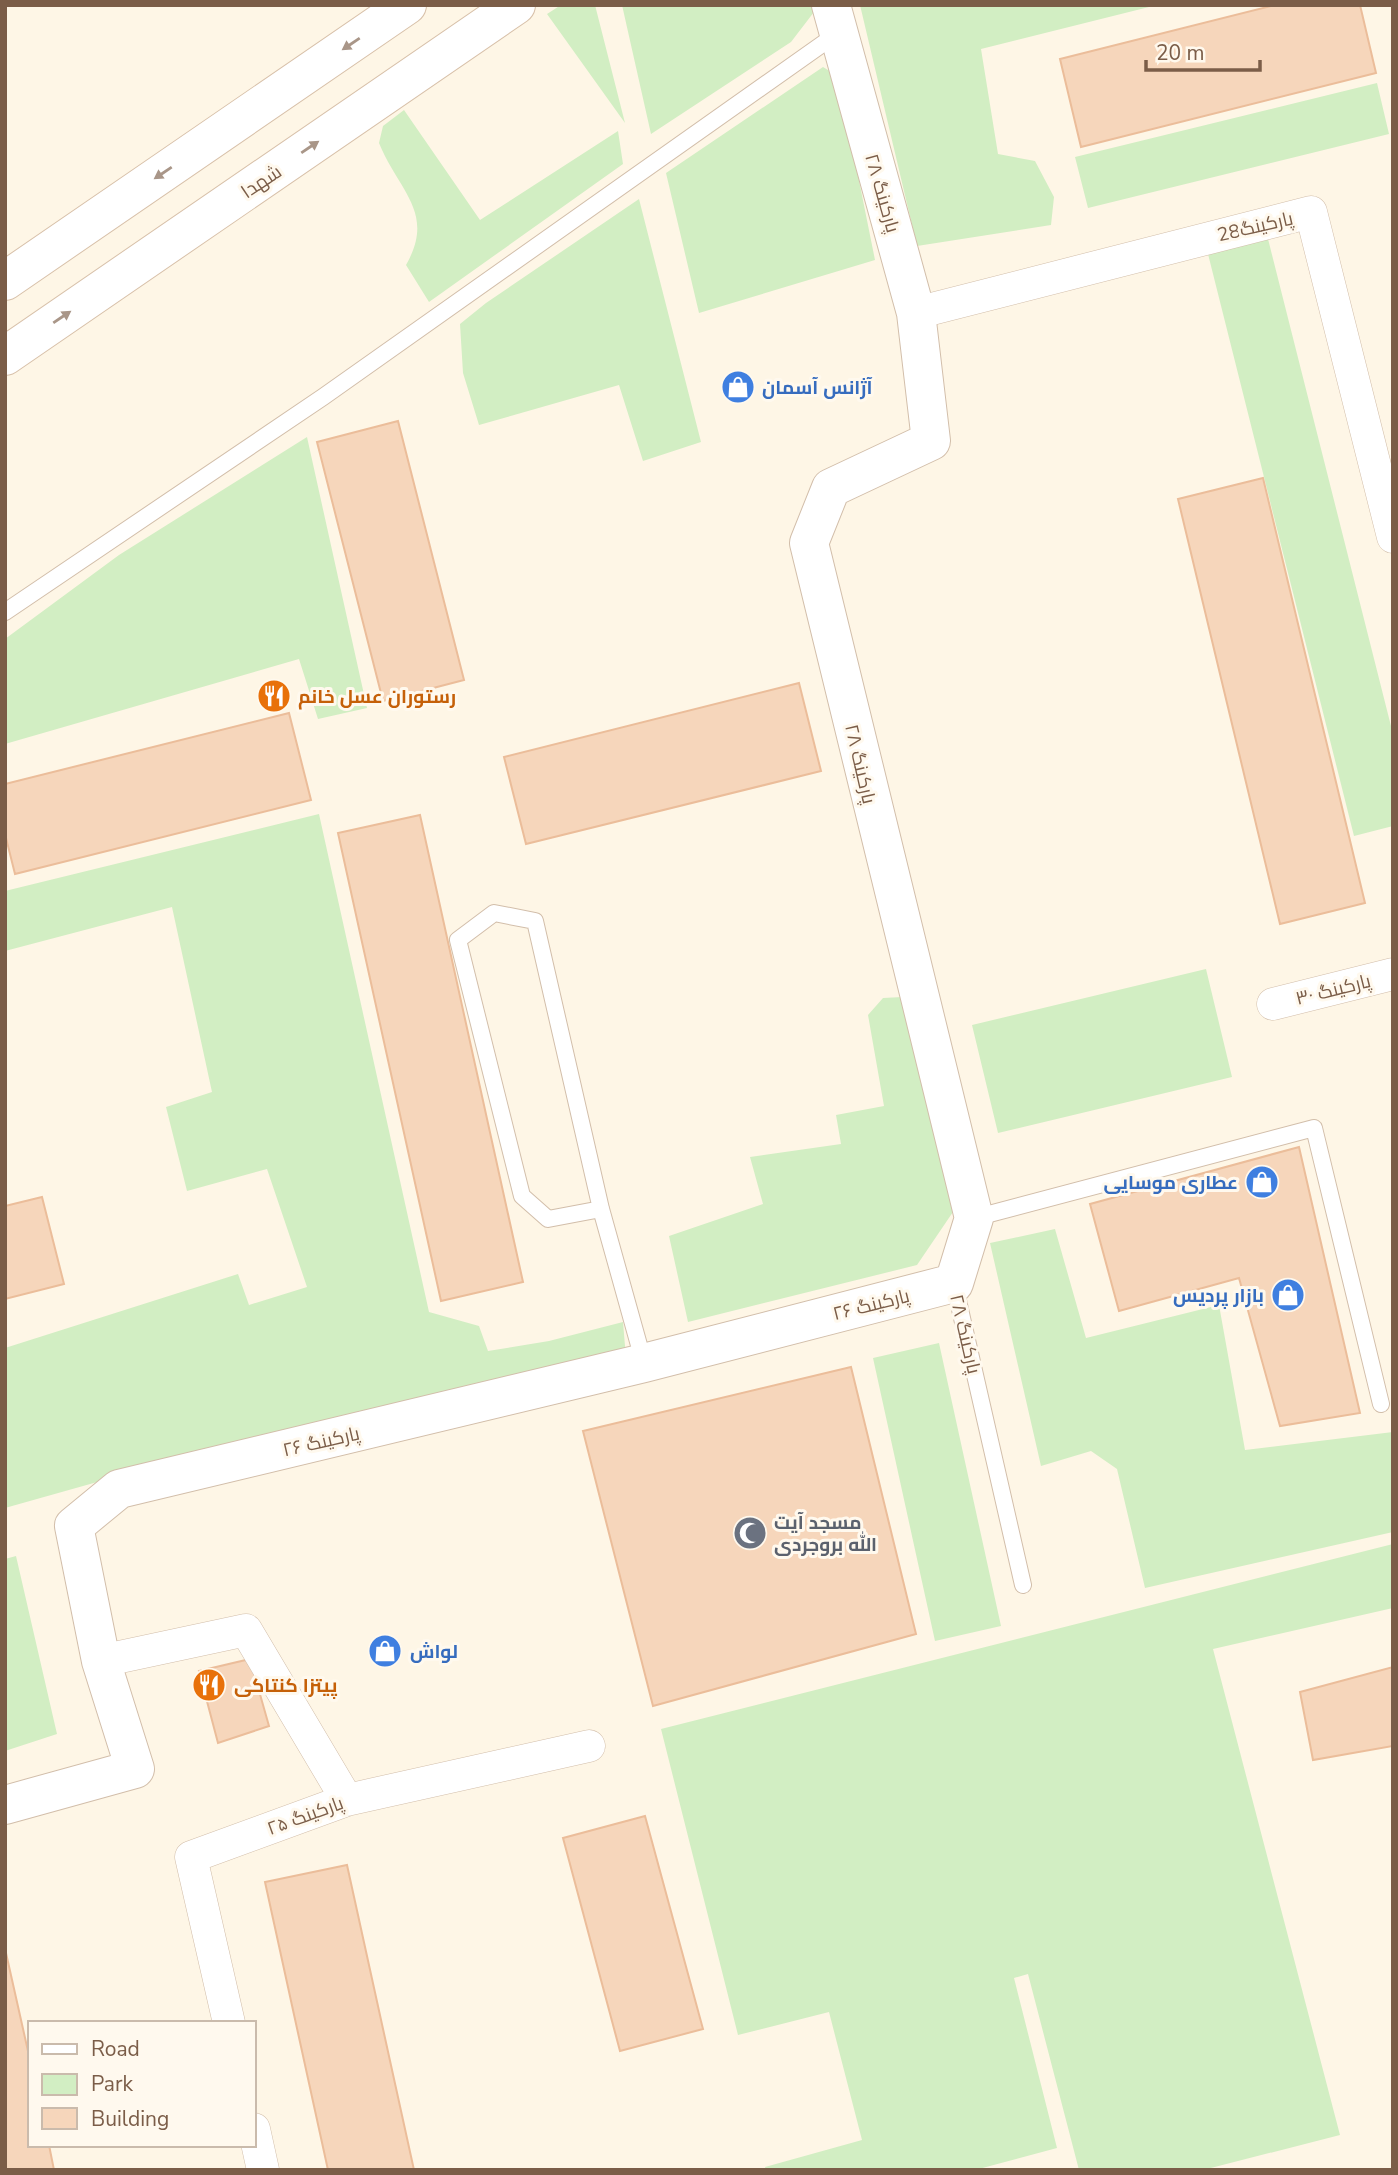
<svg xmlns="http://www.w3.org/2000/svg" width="1398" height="2175" viewBox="0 0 1398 2175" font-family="'Nunito Sans',Cairo,sans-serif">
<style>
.green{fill:#d2eec3}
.building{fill:#f6d6bb;stroke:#ebbd9a;stroke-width:2}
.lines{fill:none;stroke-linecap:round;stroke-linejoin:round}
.service-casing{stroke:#d2beaa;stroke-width:18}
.minor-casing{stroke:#d2beaa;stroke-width:33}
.tertiary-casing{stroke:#d2beaa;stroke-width:40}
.secondary-casing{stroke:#d8c1aa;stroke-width:40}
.service{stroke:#fff;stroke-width:16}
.minor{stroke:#fff;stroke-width:32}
.tertiary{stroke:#fff;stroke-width:38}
.secondary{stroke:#fff;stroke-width:38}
.oneway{fill:#a99688}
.labels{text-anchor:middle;stroke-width:6;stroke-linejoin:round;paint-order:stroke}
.street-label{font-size:19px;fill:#7b5d48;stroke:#fff9ee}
.shop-label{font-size:19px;font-weight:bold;fill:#366cbe;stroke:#fff9ee;text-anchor:start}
.food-label{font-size:19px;font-weight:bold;fill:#c56008;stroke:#fff9ee;text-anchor:start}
.worship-label{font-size:19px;font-weight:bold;fill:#5b616d;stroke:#fff9ee;text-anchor:start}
</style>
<rect width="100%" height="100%" fill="#fef6e6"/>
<path class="green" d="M561,5H595L625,123L547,14Z
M622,5H814V12L791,42L651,134Z
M860,5H1157L981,49L998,154L1035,161L1054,197L1051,225L917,246Z
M823,67L838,76L875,260L699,313L666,173Z
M1377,83L1389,134L1088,208L1075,157Z
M404,110L480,220L618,131L623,164L429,302L406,265C436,212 399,192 379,143L383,126Z
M639,199L701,442L643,461L619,385L479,425L463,373L460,324L486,303Z
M1267,235L1393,734V826L1354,836L1207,250Z
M307,437L367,708L318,719L299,659L5,744V639L119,555Z
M319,814L429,1312L479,1326L488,1351L549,1341L623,1322L626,1358L154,1466L5,1508V1348L238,1274L249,1305L307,1287L267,1169L187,1191L166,1107L212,1092L172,907L5,951V891Z
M1206,969L1232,1077L998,1133L972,1025Z
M902,997L955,1209L917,1265L688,1322L669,1236L763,1204L750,1157L841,1144L836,1115L884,1106L868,1015L883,998Z
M1055,1229L1086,1338L1219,1305L1245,1450L1393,1432V1532L1145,1588L1117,1469L1091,1451L1041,1466L990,1243Z
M939,1343L1001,1626L935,1641L873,1358Z
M1393,1544V1608L1213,1649L1340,2135L1203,2170H1079L1028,1974L1014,1978L1057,2148L975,2170H766L765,2167L862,2140L829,2012L738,2035L661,1729Z
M16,1556L57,1734L5,1751V1559Z"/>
<path class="building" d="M1275,5H1360L1376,73L1081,147L1060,59Z
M398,421L464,680L383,701L317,442Z
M1263,478L1365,903L1280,924L1178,499Z
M799,683L821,771L526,844L504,757Z
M289,713L311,800L15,874L5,834V784Z
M420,815L523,1282L441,1301L338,833Z
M1299,1147L1360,1413L1280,1426L1239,1278L1119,1311L1090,1204Z
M42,1197L64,1284L5,1299V1206Z
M851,1367L916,1634L653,1706L583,1431Z
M250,1659L269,1726L218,1743L199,1671Z
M1393,1667V1746L1313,1760L1300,1692Z
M645,1816L703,2029L620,2051L563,1838Z
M347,1865L414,2170H328L265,1882Z
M6,1953L30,2060V2145H49L54,2170H5Z"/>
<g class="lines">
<defs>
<path id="service" d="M5,612L323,397L838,33
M601,1209L548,1219L522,1196L458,940L494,913L535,921L601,1209L644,1363
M974,1218L1314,1128L1381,1404
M954,1283L1023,1585"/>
<path id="minor" d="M916,313L1311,212L1393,537
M1273,1004L1393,974
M101,1661L246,1630L347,1800
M229,2023L191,1857L347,1800L589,1746
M254,2129L263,2170"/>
<path id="tertiary" d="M5,1805L135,1769L101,1661L74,1526L119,1489L644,1363L954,1283L974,1218L809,543L831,488L931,441L916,313L831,5"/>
<path id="secondary" d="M5,281L407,5
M5,356L516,5"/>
</defs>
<use href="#service" class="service-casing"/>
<use href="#minor" class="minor-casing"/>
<use href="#tertiary" class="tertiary-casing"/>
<use href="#secondary" class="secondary-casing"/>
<use href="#service" class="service"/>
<use href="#minor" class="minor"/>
<use href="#tertiary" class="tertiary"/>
<use href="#secondary" class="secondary"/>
</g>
<defs><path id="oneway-solid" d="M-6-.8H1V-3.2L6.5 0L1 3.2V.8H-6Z" transform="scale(1.75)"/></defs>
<g class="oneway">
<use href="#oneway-solid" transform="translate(351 44) rotate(146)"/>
<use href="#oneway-solid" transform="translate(310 147) rotate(-34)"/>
<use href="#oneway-solid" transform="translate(163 173) rotate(146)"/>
<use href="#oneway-solid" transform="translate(62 317) rotate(-34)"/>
</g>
<defs>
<symbol id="shop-disc" viewBox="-11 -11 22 22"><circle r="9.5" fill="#3f7fe0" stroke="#fff9ee"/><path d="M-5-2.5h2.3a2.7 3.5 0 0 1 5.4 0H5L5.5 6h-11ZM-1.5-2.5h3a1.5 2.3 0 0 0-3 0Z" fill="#fff"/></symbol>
<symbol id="restaurant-disc" viewBox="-11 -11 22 22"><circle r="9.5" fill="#e8710a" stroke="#fff9ee"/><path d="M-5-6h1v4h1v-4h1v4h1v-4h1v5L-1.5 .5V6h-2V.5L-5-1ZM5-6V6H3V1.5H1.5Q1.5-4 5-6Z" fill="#fff"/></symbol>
<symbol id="mosque-disc" viewBox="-11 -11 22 22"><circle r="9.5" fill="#6b7280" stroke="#fff9ee"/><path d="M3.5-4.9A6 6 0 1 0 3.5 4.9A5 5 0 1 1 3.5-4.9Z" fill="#fff"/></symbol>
</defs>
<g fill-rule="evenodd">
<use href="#shop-disc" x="719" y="368" width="38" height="38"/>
<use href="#restaurant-disc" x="255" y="677" width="38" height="38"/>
<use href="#shop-disc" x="1243" y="1163" width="38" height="38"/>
<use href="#shop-disc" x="1269" y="1276" width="38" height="38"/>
<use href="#mosque-disc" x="731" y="1514" width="38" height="38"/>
<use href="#shop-disc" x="366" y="1632" width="38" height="38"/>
<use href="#restaurant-disc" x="190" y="1666" width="38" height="38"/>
</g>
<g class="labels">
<g class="street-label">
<text transform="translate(261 181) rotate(-34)" y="7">شهدا</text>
<text transform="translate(883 193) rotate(74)" y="7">پارکینگ ۲۸</text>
<text transform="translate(1255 226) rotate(-13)" y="7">پارکینگ28</text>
<text transform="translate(861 764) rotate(77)" y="7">پارکینگ ۲۸</text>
<text transform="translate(1333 989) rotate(-14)" y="7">پارکینگ ۳۰</text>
<text transform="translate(871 1304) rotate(-14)" y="7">پارکینگ ۲۶</text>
<text transform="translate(966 1334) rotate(77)" y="7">پارکینگ ۲۸</text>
<text transform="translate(321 1441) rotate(-13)" y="7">پارکینگ ۲۶</text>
<text transform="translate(305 1815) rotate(-20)" y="7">پارکینگ ۲۵</text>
</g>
<g class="shop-label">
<text x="762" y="394">آژانس آسمان</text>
<text x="1238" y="1189" text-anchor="end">عطاری موسایی</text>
<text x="1264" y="1302" text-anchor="end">بازار پردیس</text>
<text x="410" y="1658">لواش</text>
</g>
<g class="food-label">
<text x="298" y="703">رستوران عسل خانم</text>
<text x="234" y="1692">پیتزا کنتاکی</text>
</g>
<g class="worship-label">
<text x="774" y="1529">مسجد آیت<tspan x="774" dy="22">الله بروجردی</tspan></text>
</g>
</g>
<rect width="1398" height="2175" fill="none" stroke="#7b5d48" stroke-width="14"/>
<rect x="28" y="2021" width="228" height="126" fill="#fff9ee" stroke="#cabbac" stroke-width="2"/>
<rect x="42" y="2044" width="35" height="10" fill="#ffffff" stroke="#cabbac" stroke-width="2"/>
<text x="91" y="2056" font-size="21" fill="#7b5d48">Road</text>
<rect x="42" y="2074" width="35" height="21" fill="#d2eec3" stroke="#cabbac" stroke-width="2"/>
<text x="91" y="2091" font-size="21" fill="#7b5d48">Park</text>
<rect x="42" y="2108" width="35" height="21" fill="#f6d6bb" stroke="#cabbac" stroke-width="2"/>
<text x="91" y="2126" font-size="21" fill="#7b5d48">Building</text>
<path d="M1146 60v10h114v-10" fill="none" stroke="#7b5d48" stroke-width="3.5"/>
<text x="1156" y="60" font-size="21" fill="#7b5d48" stroke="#fff9ee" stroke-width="5" paint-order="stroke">20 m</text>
</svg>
